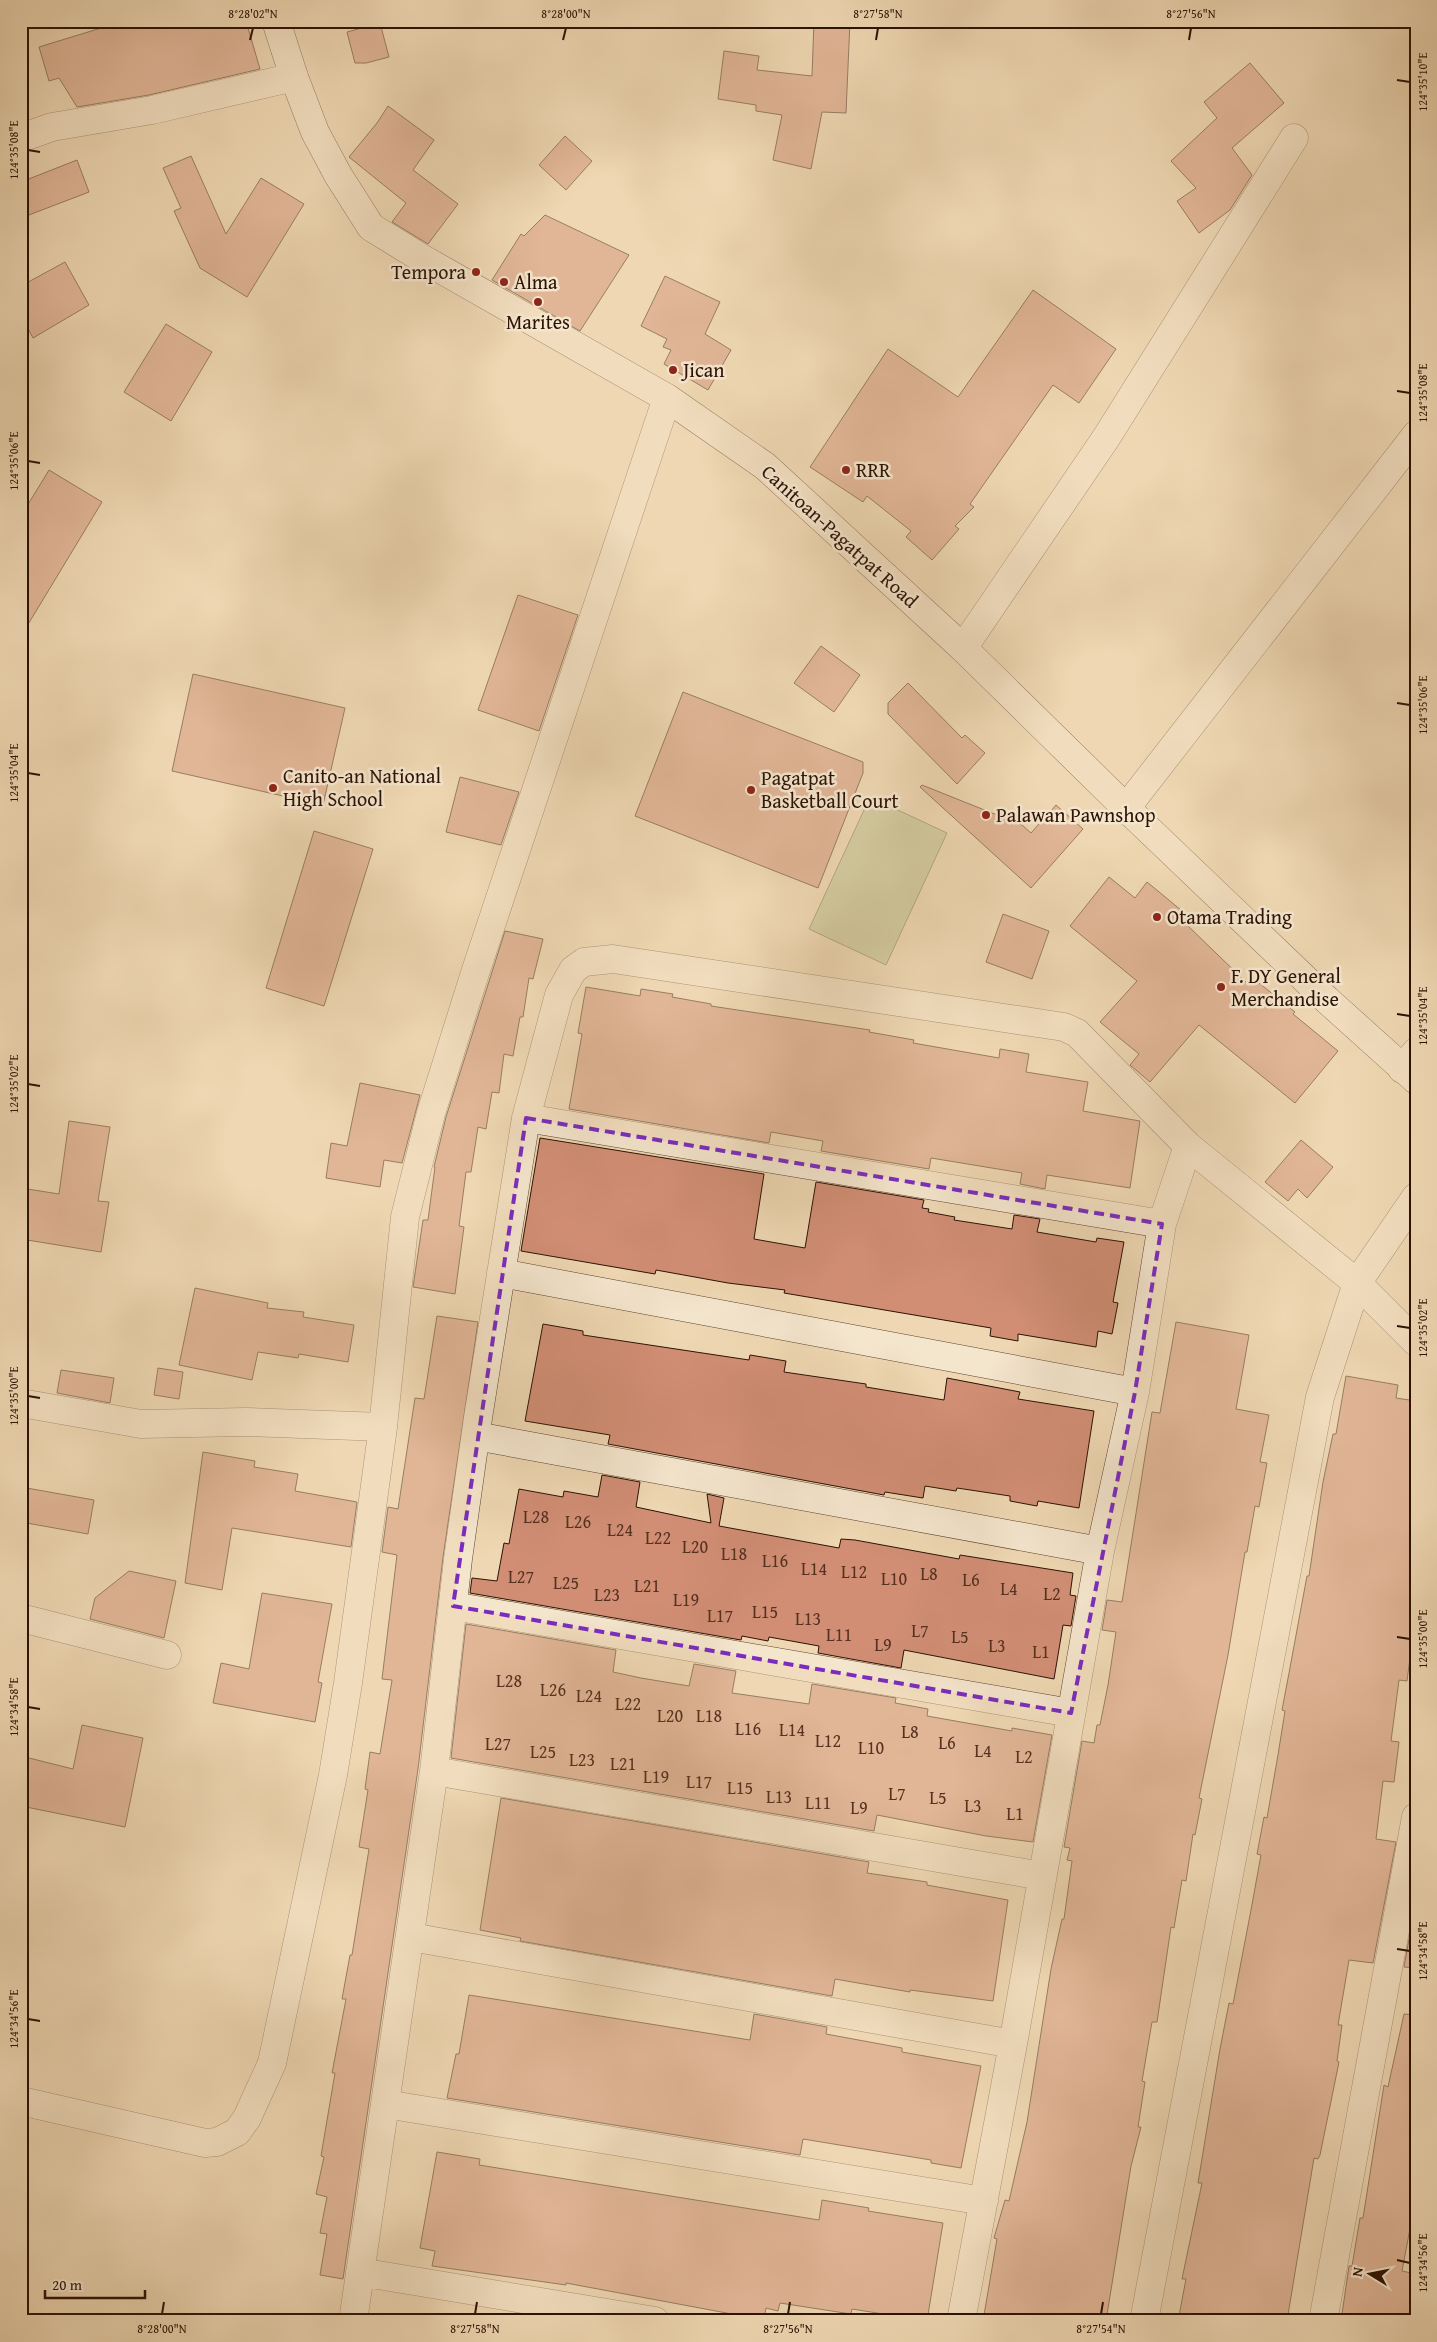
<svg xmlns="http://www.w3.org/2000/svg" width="1437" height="2342" viewBox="0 0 1437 2342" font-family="'Gentium Book Plus',serif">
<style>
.green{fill:#b5bf8f;stroke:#70684a}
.building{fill:#d18e75;stroke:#2c1204}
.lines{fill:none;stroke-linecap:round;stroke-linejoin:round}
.street-casing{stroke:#5c4330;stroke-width:29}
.secondary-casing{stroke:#2c1204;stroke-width:29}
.street{stroke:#f4e5cd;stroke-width:28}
.secondary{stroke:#f4e5cd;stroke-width:28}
.marked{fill:none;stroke:#7b2cbf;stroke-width:4;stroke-dasharray:10 6;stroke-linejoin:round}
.ticks{fill:none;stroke:#2c1204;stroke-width:2}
.poi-dot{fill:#8f2418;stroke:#f4e5cd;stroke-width:2}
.labels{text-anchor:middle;stroke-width:5;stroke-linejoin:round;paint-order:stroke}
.number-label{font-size:18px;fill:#553120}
.poi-label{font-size:20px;fill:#2c1204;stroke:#f4e5cd;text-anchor:start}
.street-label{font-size:20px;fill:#2c1204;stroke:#f4e5cd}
.neatline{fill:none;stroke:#2c1204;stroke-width:2}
.ticks-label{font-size:12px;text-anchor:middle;fill:#2c1204}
</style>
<rect width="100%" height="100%" fill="#eed7b2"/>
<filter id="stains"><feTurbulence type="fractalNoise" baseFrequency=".004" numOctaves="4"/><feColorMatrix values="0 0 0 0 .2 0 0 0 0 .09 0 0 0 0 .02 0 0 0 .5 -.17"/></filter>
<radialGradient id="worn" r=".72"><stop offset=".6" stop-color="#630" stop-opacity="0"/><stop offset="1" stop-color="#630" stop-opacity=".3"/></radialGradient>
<path class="green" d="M870,797L947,833L886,965L809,929Z"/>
<path class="building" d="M124,21H246L260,69L149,95L77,107L59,78L49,81L39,47Z
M814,21H850L846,113L822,112L811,169L773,160L782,115L756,111V105L718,99L724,51L759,56L757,70L812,76Z
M380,23L389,57L366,63H355L347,32Z
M1250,63L1284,103L1232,148L1252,175L1230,210L1199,233L1177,201L1196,188L1171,161L1217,118L1204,102Z
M388,106L434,140L413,170L458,204L428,244L392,222L406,203L349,157L377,123Z
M565,136L592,161L566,190L539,165Z
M191,156L226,234L261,178L304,204L247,297L200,268L174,211L181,208L163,168Z
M77,160L89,192L21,218V182Z
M545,215L629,255L580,331L492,280L521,234L524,236Z
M65,262L89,305L33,338L21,316V286Z
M665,276L720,302L705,334L731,350L708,390L664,364L671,350L663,347L667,339L641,326Z
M1033,290L1116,349L1079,403L1053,385L970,504L974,507L955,526L959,529L932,560L906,537L911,531L867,496L863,502L810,467L888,349L958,397Z
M166,324L212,352L171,421L124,392Z
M49,470L102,502L21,636V516Z
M518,595L578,615L539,731L478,710Z
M821,646L860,675L834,712L794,683Z
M193,674L345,708L323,805L172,771Z
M908,683L962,738L965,735L985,753L957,784L888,714V703Z
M683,692L863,762V773L818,888L635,816Z
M460,777L519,792L501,845L446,832Z
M922,785L1022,825L1031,833L1056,805L1083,829L1031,888L920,787Z
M314,831L373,849L324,1006L266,988Z
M1109,877L1135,898L1147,882L1193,920L1188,926L1249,985L1254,979L1295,1012L1293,1014L1338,1051L1295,1103L1199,1025L1150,1082L1130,1065L1139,1054L1100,1022L1137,981L1070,926Z
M1003,914L1049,931L1032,979L986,962Z
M505,931L543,939L533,979L529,978L523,1017H520L513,1056L504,1054L499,1093L492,1092L486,1129L478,1127L471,1172H466L459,1226L464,1227L455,1294L413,1287L423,1220H428L435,1167H434L446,1117Z
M586,987L640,996L641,989L673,994L672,997L711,1004V1006L870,1030L869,1032L914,1040L913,1043L999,1058L1000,1049L1029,1054L1026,1072L1088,1082L1083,1111L1140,1121L1130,1188L1047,1175L1045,1189L1020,1184L1022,1173L931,1158L929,1169L821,1151L823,1141L771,1132L769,1143L569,1109L582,1034L578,1033Z
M360,1083L420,1095L402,1163L384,1160L380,1187L326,1178L331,1143L347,1146Z
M69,1121L110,1127L98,1201L109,1202L101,1252L21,1239V1188L59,1194Z
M540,1138L764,1174L754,1239L805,1248L816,1182L924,1200L922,1208L929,1209L928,1212L955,1217L954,1220L1012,1229L1014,1215L1040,1219L1037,1232L1096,1242L1097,1238L1124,1242L1113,1302L1118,1303L1112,1334L1098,1331L1096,1347L1018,1334V1341L990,1336L991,1328L784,1293L785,1290L728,1283L656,1270L655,1274L521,1251Z
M1301,1140L1333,1167L1307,1198L1298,1189L1288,1201L1265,1182Z
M195,1288L268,1303L267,1308L304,1312L303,1317L354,1325L348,1362L299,1354L298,1358L258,1352L252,1380L179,1365Z
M437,1316L478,1322L443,1557L418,1769L343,2279L320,2275L327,2234L320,2233L327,2197L316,2194L324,2157L321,2156L335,2073H332L346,1999H342L350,1955H352L369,1849L359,1847L368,1790L365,1789L370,1752L380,1754L392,1680L382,1679L397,1555L382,1552L388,1507L398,1509L415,1398L424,1399Z
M1176,1322L1249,1335L1236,1409L1269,1415L1260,1462L1267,1463L1259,1507L1255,1506L1247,1552H1245L1228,1655L1199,1798L1202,1799L1195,1835L1193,1834L1186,1881L1182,1880L1174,1928L1171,1927L1157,2022H1152L1142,2081L1145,2082L1138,2127H1141L1131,2166L1106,2321H983L997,2239L994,2238L1005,2200L1009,2201L1027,2122L1051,1969L1062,1919H1064L1072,1861L1067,1860L1070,1848L1064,1847L1082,1741L1094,1743L1097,1725H1100L1108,1685L1116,1632L1102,1630L1107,1600L1122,1602L1152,1412L1160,1413Z
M543,1324L583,1331V1335L749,1360L750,1355L786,1361L784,1372L866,1384V1387L944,1400L947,1378L1020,1392L1018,1399L1094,1411L1079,1508L1038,1501L1037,1506L1010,1501V1496L957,1488L956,1491L925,1486L923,1498L885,1492L884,1495L608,1444L610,1435L525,1421Z
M158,1368L183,1372L179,1399L154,1395Z
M61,1370L114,1378L110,1403L57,1393Z
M1346,1376L1398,1385L1396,1398L1416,1401V1612L1407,1681L1399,1680L1391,1741L1399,1742L1394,1782L1383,1781L1376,1839L1396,1842L1373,1963L1349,1960L1338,2025H1342L1337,2061L1339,2062L1320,2155L1318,2159L1314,2158L1287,2321H1178L1186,2279H1182L1202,2183H1198L1220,2049L1229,2003L1233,2004L1251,1910L1261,1855L1257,1854L1264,1817L1267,1818L1278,1755L1285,1711L1282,1710L1289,1673L1307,1576H1309L1323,1482L1333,1434H1336Z
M203,1452L255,1461L254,1467L298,1474L295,1491L357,1502L351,1547L232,1528L222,1590L185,1583Z
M602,1475L640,1482L636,1507L711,1523L707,1494L724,1498L719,1526L839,1548L841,1539L855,1540L959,1559L960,1555L1073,1573L1070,1595L1076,1596L1071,1626L1063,1625L1054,1679L904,1650L901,1668L818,1653L819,1646L769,1637L768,1641L742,1636L741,1640L470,1593L472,1578L497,1581L504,1543L509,1544L519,1489L563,1497L564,1491L598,1497Z
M21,1487L94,1500L88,1534L21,1522Z
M129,1571L176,1581L164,1638L90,1619L95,1598Z
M262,1593L332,1604L318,1682L322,1683L315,1722L213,1703L221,1663L249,1669Z
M466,1624L616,1650L613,1672L641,1678L689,1686L694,1664L736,1671L732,1693L809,1704L812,1684L896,1698L895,1703L928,1709L927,1716L1012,1731V1728L1052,1735L1033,1842L986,1836L877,1815L874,1831L451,1758Z
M82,1725L143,1738L125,1827L21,1806V1756L73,1769Z
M501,1798L869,1862L867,1873L927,1882V1885L1008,1900L993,2001L910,1990V1992L835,1979L832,1996L520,1941L521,1938L480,1930Z
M1411,1928L1416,1929V1968L1404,1967Z
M469,1995L750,2040L754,2014L827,2027L826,2034L902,2048V2052L981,2066L961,2168L931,2163V2160L803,2139L800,2155L447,2098L456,2054H459Z
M1404,2014L1416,2015V2197L1402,2271L1416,2274V2321H1341L1349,2266H1352L1360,2218H1363L1384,2085L1388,2087Z
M437,2152L480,2159L479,2165L819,2220L822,2200L869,2208L868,2211L943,2223L927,2321L852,2309L851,2314L780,2303L778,2311L766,2308L764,2320L566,2283V2285L432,2266L435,2251L420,2248Z"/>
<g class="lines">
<defs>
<path id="street" d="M21,138L52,127L152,110L294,77
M963,648L1106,438L1294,138
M1126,808L1416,435
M1402,1069L1416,1052
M526,1118L1162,1224
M501,1273L1135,1392
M21,1403L141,1424L246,1422L383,1427
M476,1436L1100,1551
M453,1606L1071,1713
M21,1618L167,1655
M434,1771L1042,1876
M411,1937L1013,2044
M21,2101L205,2143L217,2142L237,2132L247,2118L272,2063L333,1775L348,1683L383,1427L405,1217L431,1113L475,973L667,398
M385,2104L984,2201
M360,2272L655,2321
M353,2321L434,1771L458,1559L478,1418L526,1118L559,995L573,970L584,962L613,959L1064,1027L1077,1033L1188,1146L1357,1283L1416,1342
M961,2321L1013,2044L1100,1551L1135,1392L1162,1224L1188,1146
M1144,2321L1320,1397L1357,1283L1416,1197
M1323,2321L1416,1817"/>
<path id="secondary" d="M276,21L294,77L315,132L338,175L371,227L423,259L667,398L765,466L963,648L1126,808L1327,1000L1416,1080"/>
</defs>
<use href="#street" class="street-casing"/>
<use href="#secondary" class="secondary-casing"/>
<use href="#street" class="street"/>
<use href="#secondary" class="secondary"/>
</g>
<path d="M0 0H1437V2342H0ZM526,1118L1162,1224L1135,1392L1071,1713L453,1606Z" fill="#eed7b2" fill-opacity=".55" fill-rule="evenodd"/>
<path class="marked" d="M526,1118L1162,1224L1135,1392L1071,1713L453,1606Z"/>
<path class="ticks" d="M250,40L253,28M563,40L566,28M876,40L878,28M1189,40L1191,28M1397,80L1410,82M28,150L40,152M1397,391L1410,393M28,461L40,463M1397,703L1410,705M28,773L40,775M1397,1014L1410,1016M28,1084L40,1086M1397,1326L1410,1328M28,1396L40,1398M1397,1637L1410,1639M28,1707L40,1709M1397,1949L1410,1951M28,2019L40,2021M1397,2260L1410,2263M162,2314L164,2302M475,2314L477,2302M788,2314L790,2302M1101,2314L1103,2302"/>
<g class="poi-dot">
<circle cx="476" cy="272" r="5"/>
<circle cx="504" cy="282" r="5"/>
<circle cx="538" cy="302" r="5"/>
<circle cx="673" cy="370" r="5"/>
<circle cx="846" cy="470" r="5"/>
<circle cx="273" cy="788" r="5"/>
<circle cx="751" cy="790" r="5"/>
<circle cx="986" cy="815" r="5"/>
<circle cx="1157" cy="917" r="5"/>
<circle cx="1221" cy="987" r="5"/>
</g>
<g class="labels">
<g class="number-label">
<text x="536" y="1523">L28</text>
<text x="578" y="1528">L26</text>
<text x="620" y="1536">L24</text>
<text x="658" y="1544">L22</text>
<text x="695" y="1553">L20</text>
<text x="734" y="1560">L18</text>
<text x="775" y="1567">L16</text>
<text x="814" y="1575">L14</text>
<text x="854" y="1578">L12</text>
<text x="929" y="1580">L8</text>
<text x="521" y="1583">L27</text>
<text x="894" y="1585">L10</text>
<text x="971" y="1586">L6</text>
<text x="566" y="1589">L25</text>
<text x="647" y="1592">L21</text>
<text x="1009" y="1595">L4</text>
<text x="1052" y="1600">L2</text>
<text x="607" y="1601">L23</text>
<text x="686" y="1606">L19</text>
<text x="765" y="1618">L15</text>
<text x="720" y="1622">L17</text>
<text x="808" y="1625">L13</text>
<text x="920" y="1637">L7</text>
<text x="839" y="1641">L11</text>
<text x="960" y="1643">L5</text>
<text x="883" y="1651">L9</text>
<text x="997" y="1652">L3</text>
<text x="1041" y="1658">L1</text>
<text x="509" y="1687">L28</text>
<text x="553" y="1696">L26</text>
<text x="589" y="1702">L24</text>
<text x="628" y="1710">L22</text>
<text x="670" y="1722">L20</text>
<text x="709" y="1722">L18</text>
<text x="748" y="1735">L16</text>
<text x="792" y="1736">L14</text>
<text x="910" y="1738">L8</text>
<text x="828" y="1747">L12</text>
<text x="947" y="1749">L6</text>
<text x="498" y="1750">L27</text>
<text x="871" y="1754">L10</text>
<text x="983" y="1757">L4</text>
<text x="543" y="1758">L25</text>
<text x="1024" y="1763">L2</text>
<text x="582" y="1766">L23</text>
<text x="623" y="1770">L21</text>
<text x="656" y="1783">L19</text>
<text x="699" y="1788">L17</text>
<text x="740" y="1794">L15</text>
<text x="897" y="1800">L7</text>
<text x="779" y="1803">L13</text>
<text x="938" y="1804">L5</text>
<text x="818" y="1809">L11</text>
<text x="973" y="1812">L3</text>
<text x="859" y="1814">L9</text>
<text x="1015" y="1820">L1</text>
</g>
<g class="poi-label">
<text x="466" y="279" text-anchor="end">Tempora</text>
<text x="514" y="289">Alma</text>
<text x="538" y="329" text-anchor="middle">Marites</text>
<text x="683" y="377">Jican</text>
<text x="856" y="477">RRR</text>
<text x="283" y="783">Canito-an National<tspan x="283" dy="23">High School</tspan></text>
<text x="761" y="785">Pagatpat<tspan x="761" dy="23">Basketball Court</tspan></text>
<text x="996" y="822">Palawan Pawnshop</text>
<text x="1167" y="924">Otama Trading</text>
<text x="1231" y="983">F. DY General<tspan x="1231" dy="23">Merchandise</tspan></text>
</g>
<g class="street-label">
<text transform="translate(840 536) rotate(42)" y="7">Canitoan-Pagatpat Road</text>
</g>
</g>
<rect width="1437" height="2342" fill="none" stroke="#eed7b2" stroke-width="55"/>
<g transform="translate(1370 2274) rotate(280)" stroke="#f4e5cd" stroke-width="4" paint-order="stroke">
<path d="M0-4L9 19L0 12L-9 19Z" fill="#2c1204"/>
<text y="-8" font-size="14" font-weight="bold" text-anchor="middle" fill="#2c1204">N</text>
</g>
<path d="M45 2290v8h100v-8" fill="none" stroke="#2c1204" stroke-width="2.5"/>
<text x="52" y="2290" font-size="15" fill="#2c1204" stroke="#f4e5cd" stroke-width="4" paint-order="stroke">20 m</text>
<rect x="28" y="28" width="1382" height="2286" class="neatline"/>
<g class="ticks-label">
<text x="253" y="18">8°28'02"N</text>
<text x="566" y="18">8°28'00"N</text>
<text x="878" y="18">8°27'58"N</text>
<text x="1191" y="18">8°27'56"N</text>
<text transform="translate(1423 82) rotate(-90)" y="4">124°35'10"E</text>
<text transform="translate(14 150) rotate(-90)" y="4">124°35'08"E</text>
<text transform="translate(1423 393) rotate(-90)" y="4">124°35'08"E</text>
<text transform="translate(14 461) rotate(-90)" y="4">124°35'06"E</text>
<text transform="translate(1423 705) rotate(-90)" y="4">124°35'06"E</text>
<text transform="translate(14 773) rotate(-90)" y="4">124°35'04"E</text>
<text transform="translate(1423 1016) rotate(-90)" y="4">124°35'04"E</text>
<text transform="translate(14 1084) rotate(-90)" y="4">124°35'02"E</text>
<text transform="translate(1423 1328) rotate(-90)" y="4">124°35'02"E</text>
<text transform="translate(14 1396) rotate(-90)" y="4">124°35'00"E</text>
<text transform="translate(1423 1639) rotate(-90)" y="4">124°35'00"E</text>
<text transform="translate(14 1707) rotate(-90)" y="4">124°34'58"E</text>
<text transform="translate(1423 1951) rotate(-90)" y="4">124°34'58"E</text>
<text transform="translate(14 2019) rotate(-90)" y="4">124°34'56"E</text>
<text transform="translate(1423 2263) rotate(-90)" y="4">124°34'56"E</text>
<text x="162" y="2333">8°28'00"N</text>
<text x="475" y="2333">8°27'58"N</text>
<text x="788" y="2333">8°27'56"N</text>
<text x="1101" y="2333">8°27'54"N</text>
</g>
<rect width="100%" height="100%" filter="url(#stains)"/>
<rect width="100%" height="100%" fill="url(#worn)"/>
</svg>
